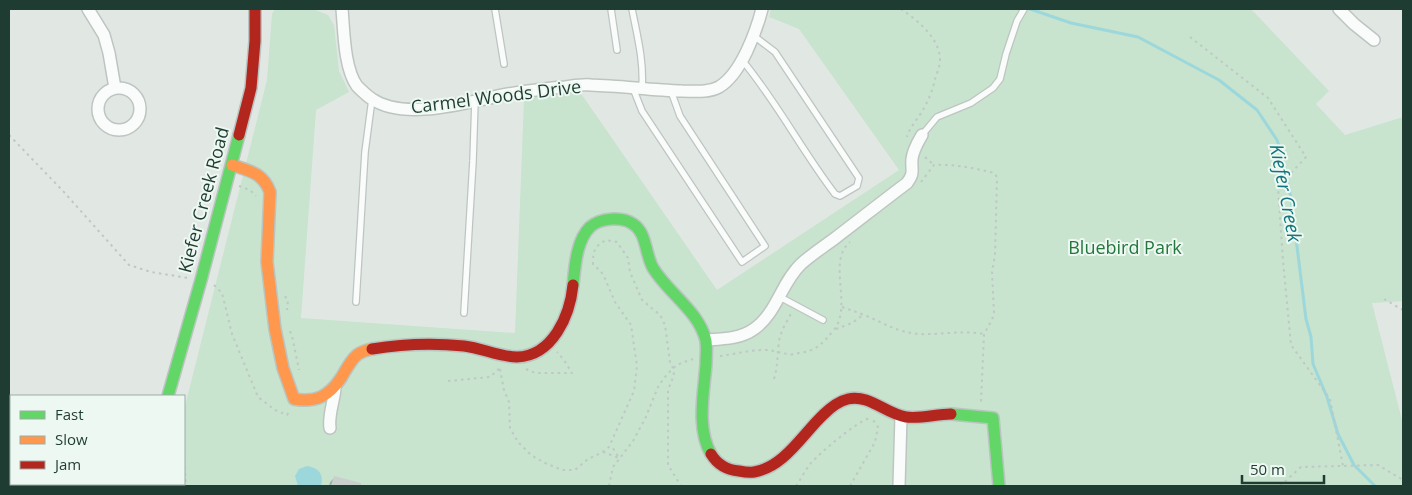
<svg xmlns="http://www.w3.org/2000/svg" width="1412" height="495" viewBox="0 0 1412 495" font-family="'Open Sans',sans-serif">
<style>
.green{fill:#c8e3ce}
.water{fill:#9cd8db}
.shadow{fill:#0003}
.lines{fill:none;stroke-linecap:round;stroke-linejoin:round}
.stream{stroke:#9cd8db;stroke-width:3}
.building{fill:#c8cfcc}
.lane-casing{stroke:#bec5c1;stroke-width:8}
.street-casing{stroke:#bec5c1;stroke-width:14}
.fast-casing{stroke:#bac4c0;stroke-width:14}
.slow-casing{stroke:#bac4c0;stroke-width:14}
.jam-casing{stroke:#bac4c0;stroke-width:14}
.path{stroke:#bec8c5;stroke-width:2;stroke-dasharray:2.5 4;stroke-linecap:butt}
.lane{stroke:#fafcfb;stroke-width:5.5}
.street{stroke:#fafcfb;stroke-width:11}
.fast{stroke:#63d668;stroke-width:11}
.slow{stroke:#ff974d;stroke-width:11}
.jam{stroke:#b3261e;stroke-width:11}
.labels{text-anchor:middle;stroke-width:4;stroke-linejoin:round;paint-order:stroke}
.street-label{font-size:18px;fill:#1e3c31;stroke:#eef8f2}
.park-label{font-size:18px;fill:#24773d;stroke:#eef8f2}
.water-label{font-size:19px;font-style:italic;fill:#12757d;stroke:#eef8f2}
</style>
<rect width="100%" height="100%" fill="#e1e8e4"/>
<path class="green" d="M275,9H313L328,15L334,25L339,71L349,92L316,110L301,318L515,333L524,99L555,94L580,92L717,290L899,170L799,29L769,17L771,9H1251L1329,91L1316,104L1345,135L1403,117V301L1372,303L1403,424V486H164V484H184V410L267,80L272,14Z"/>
<path class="water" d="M307,466C319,468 324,474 321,486H298L295,476L299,469Z"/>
<path class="shadow" d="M334,478L354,483L353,486H329L330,482Z"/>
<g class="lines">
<path class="stream" d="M1030,9L1071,23L1138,37L1219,80L1257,110L1277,140L1281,152L1291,198L1306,319L1311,337L1313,364L1327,397L1338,434L1354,465L1375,486
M117,486V484"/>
</g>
<path class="building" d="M334,476L361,483V486H331Z"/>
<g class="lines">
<defs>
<path id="lane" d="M495,9L504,64
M611,9L617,50
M632,9C637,35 644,61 642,88
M742,60C777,102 802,151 835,194L840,196L857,186L859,178L775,52L754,36
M633,88L642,111L742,262L765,246L680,116L671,91
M922,135L937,117L971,103L993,88L1000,79L1006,54L1017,21L1024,9
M780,297L823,320
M356,302L365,152L372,99
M464,313L473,161L475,101"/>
<path id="street" d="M88,9L104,35L109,53L115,88
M342,9C344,31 344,68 357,86C361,90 367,96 372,99C406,122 470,101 508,94C527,91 546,88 565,87C573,86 582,84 591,85C621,86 651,90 682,91C694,91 708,93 719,87C741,74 756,32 762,9
M1339,9L1354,24L1374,40
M98 109a21 21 0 1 1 42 0a21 21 0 1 1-42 0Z
M706,340C723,339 740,339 754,329C777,313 781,283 801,264C811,255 823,247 834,239C859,220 883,201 907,183C915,172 911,171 912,159C913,150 918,142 922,135
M330,428C328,415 334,402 335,388
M9,448H11
M899,486L901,416"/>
<path id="fast" d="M573,285C575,267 576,241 590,227C600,218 622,216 633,224C647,233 645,254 653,268C668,293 699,311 706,341C707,348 706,357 706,364C704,392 696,428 711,454
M168,396L201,280L239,135
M951,414L993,418L999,486"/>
<path id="slow" d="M232,165C250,171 263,173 270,192L267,262L275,329L283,368L294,399C316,403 329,396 341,378C346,370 350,361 357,355C362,351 367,350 372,349"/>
<path id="jam" d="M239,135L251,88L255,41V9
M372,349C402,344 434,343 464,346C482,348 499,357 517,357C553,356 570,315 573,285
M711,454C717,464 727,470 739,471C744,472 749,473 754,472C784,467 802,435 823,415C830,408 839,401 848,399C869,394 886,414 906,417C921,419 936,414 951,414
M143,484V486"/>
</defs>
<use href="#lane" class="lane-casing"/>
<use href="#street" class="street-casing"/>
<use href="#fast" class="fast-casing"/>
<use href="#slow" class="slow-casing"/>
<use href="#jam" class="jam-casing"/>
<path class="path" d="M901,9C917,20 940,38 940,60C940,66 937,73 935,79C933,89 929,99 924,108C919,118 910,126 907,137
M1190,37L1268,98L1306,157L1278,187L1283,261L1291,345L1330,399L1343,466
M9,135L63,191L129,265L151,272L188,278
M925,157L934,165
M921,182L934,165C954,164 974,168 994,173L997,177L995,255L992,272L994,313L992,320L984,334L981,402
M239,186L250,190L256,196
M214,285L222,293L232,334L258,397L275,410L287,415L289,412
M285,296L288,301L287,310
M1384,299L1403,310
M842,307C850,310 857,312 864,315C885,323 895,332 919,334C940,335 963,330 984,334
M836,329L852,323L863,315
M290,331L292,336L299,370
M720,356C735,354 750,350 765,350C773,350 780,353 788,354C791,355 795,354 799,353C816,351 822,344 833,331C854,307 826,262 850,242
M500,369L504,390L509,402L510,428L518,442L531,455L545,463L562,470H575L588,459L601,453L609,447L634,391L637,366L631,325L615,302L603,274L593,264C593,251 594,247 606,240L617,242L628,258L630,272L642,300L660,315L665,325L670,362L673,368L674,375L668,390V465L681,486
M526,369L535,373H572L564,360L557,352
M774,379C778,366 777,355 779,342C780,332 787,321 792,312
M448,381L490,377L500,368
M603,452L619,458L611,445
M184,460L186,486
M609,486L613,467L633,441L645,419L658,387L664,378L673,368L681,363L693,359
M796,486C801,479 805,470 811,463C820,453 857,421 870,418
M850,486L875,442L878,427L873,420
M1280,486L1301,467L1378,465L1403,480"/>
<use href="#lane" class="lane"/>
<use href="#street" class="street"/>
<use href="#fast" class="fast"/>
<use href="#slow" class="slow"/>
<use href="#jam" class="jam"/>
</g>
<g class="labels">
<g class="street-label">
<text transform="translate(496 97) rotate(-7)" y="6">Carmel Woods Drive</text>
<text transform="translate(204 200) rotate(-75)" y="6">Kiefer Creek Road</text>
</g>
<g class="park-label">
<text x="1125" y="254">Bluebird Park</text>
</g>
<g class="water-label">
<text transform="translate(1286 193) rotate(79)" y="7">Kiefer Creek</text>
</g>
</g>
<rect width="1412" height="495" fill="none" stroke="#1e3c31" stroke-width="20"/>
<rect x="10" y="395" width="175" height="90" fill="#eef8f2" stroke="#9bada5"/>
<rect x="20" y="411" width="25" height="8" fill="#63d668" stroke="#9bada5"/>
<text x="55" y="420" font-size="15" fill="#1e3c31">Fast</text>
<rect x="20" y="436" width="25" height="8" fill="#ff974d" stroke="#9bada5"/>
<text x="55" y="445" font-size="15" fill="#1e3c31">Slow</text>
<rect x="20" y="461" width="25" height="8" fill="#b3261e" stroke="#9bada5"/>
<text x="55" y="470" font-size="15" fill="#1e3c31">Jam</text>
<path d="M1242 475v8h82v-8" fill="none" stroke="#1e3c31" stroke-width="2.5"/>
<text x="1250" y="475" font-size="15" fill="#1e3c31" stroke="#eef8f2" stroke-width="4" paint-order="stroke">50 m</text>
</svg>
